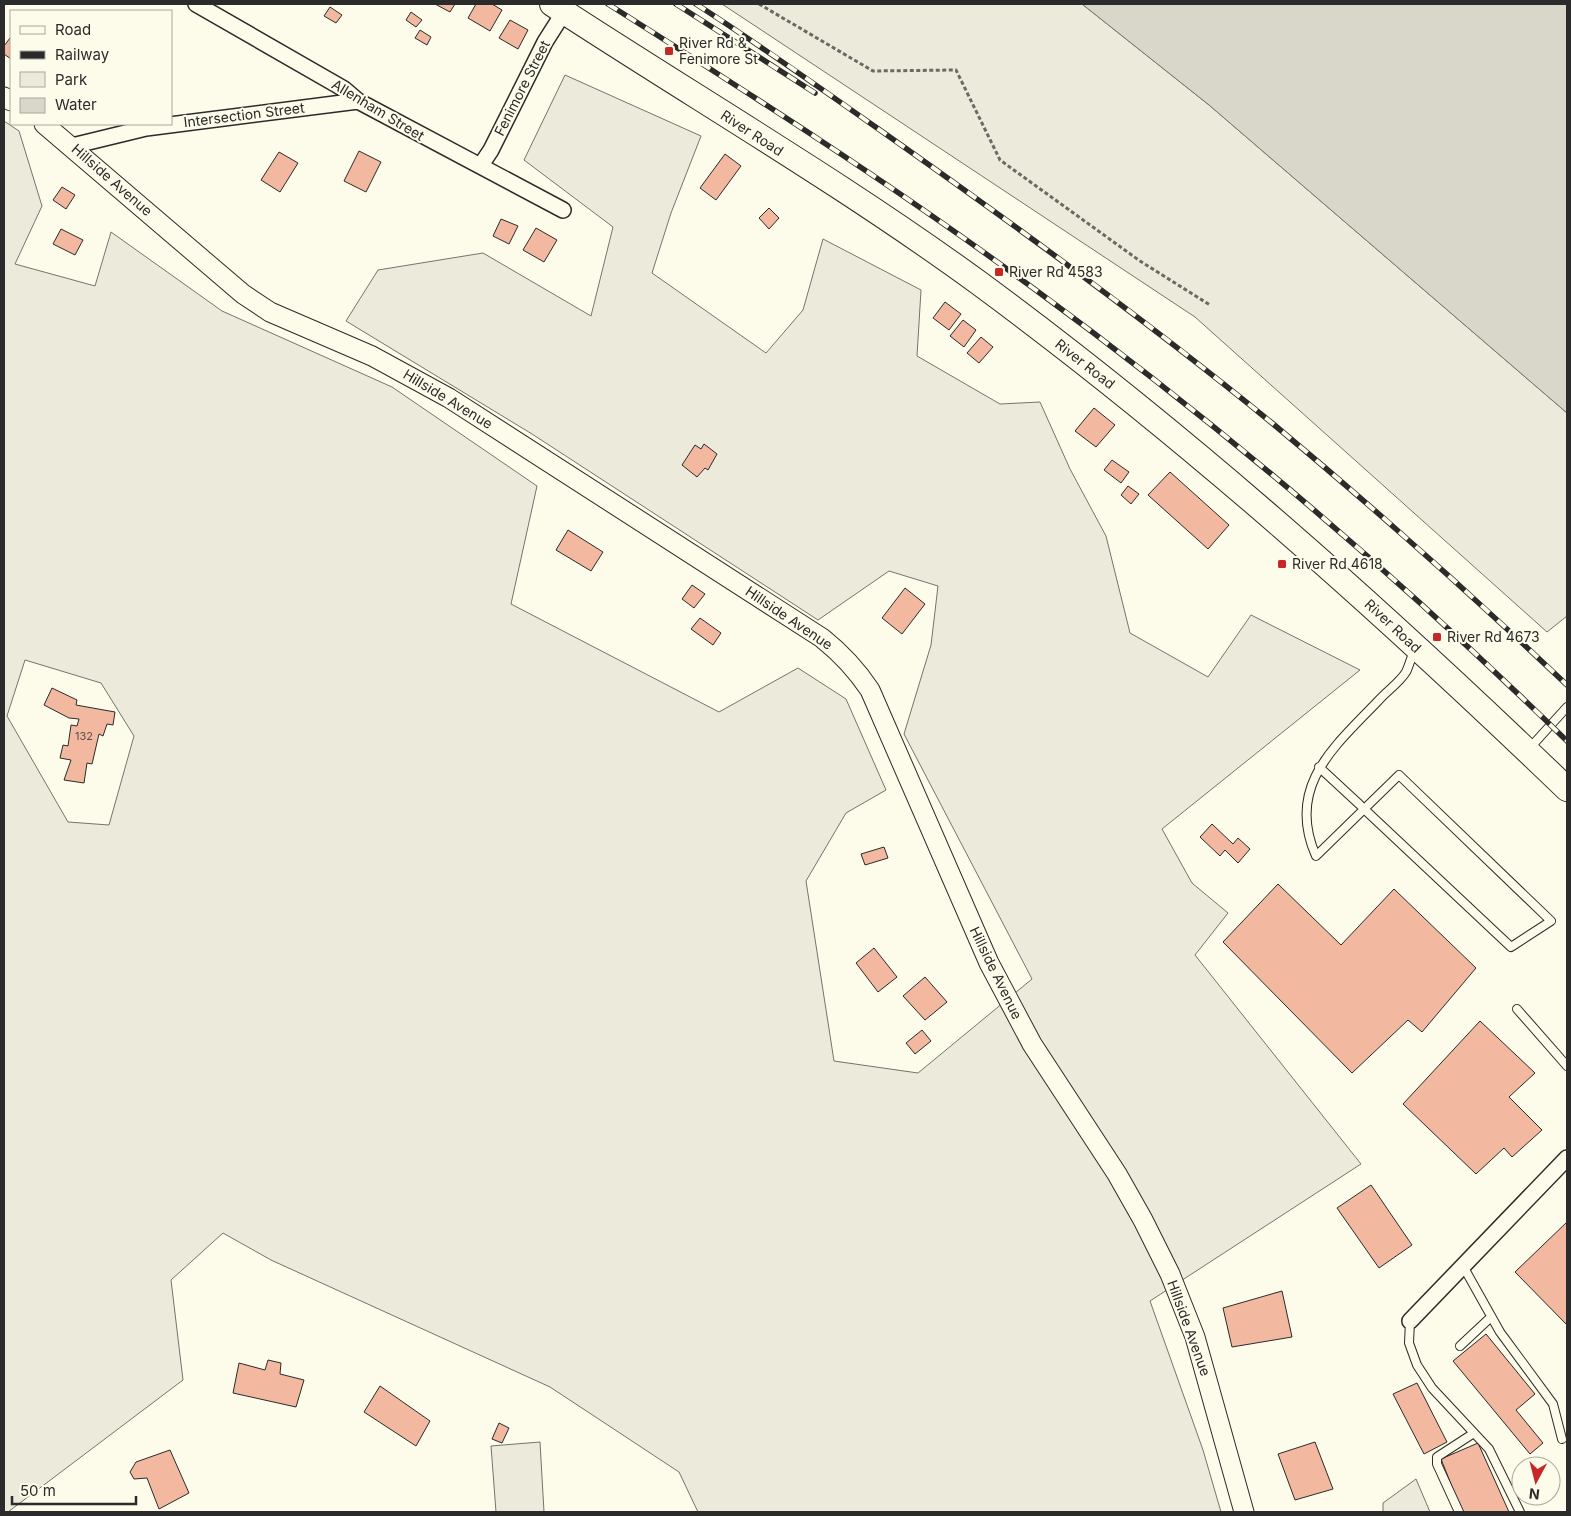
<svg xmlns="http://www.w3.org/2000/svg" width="1571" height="1516" viewBox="0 0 1571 1516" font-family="Inter,sans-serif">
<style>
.green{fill:#ecebdb;stroke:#74746e;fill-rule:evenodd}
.water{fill:#d8d7c9;stroke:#74746e}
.building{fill:#f2b8a0;stroke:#2b2b2b}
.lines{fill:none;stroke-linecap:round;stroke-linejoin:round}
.service-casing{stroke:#2b2b2b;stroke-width:10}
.minor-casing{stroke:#2b2b2b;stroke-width:18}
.tertiary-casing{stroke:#2b2b2b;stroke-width:21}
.primary-casing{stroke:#2b2b2b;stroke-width:26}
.path{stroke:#6a6964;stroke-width:3;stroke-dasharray:4 2.5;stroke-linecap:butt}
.service{stroke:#fdfbea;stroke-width:8}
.minor{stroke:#fdfbea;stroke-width:15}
.tertiary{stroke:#fdfbea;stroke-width:19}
.primary{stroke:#fdfbea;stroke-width:24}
.rail-casing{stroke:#2b2b2b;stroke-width:5.5}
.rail{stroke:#fdfbea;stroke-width:4;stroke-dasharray:11;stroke-linecap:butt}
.poi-dot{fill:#c62828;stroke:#fdfbea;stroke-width:2}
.labels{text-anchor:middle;stroke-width:4;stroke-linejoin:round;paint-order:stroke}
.number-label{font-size:11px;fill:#5d4e48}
.poi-label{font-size:14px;fill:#2b2b2b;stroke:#fdfbea;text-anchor:start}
.street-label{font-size:14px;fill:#2b2b2b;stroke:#fdfbea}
</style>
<rect width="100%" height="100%" fill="#fdfbea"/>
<path class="green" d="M722,4H1082L1209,105L1567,413V616L1547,632L1195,317Z
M565,75L701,136L671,213L652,273L766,353L803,310L823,239L921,290L917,356L1000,404L1040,402L1070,469L1106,536L1130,633L1208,677L1251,615L1360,670L1162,829L1192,883L1228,913L1195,955L1361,1164L1150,1301L1203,1450L1221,1512H698L679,1472L550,1387L271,1260L223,1233L171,1280L183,1380L8,1512H4V121L19,131L42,206L15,264L95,286L111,232L222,311L392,387L537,486L511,604L719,712L798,668L846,699L886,790L846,813L806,881L834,1061L918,1073L1032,979L904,734L931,645L938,586L889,571L818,620L532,434L346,321L378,270L483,253L591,316L613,227L524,160ZM25,660L101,683L134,736L109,825L68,822L7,716Z
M540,1442L544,1512H496L491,1446Z
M1416,1479L1430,1512H1383V1503Z"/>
<path class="water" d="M1082,4H1567V413L1209,105Z"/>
<path class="building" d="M435,4H455L450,12Z
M476,4H492L502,10L490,31L468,18Z
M330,7L342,15L336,23L324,16Z
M411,12L422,20L416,27L406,20Z
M510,20L528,30L518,49L499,38Z
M420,30L431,37L427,45L415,38Z
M10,38L11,40V59L4,54V46Z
M359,151L381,162L366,192L344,181Z
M279,152L298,163L280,192L261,180Z
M725,154L741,166L716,200L700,188Z
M62,187L75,195L66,209L53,200Z
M769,208L779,218L769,229L759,218Z
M501,219L518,226L509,244L493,236Z
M536,228L557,240L544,262L523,250Z
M61,229L83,240L75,255L53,244Z
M945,302L961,314L949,330L933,318Z
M963,320L976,330L964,347L950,336Z
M981,337L993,347L979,363L967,353Z
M1094,408L1115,425L1096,447L1075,431Z
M704,444L717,454L708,470L705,468L697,477L682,465L695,445L701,449Z
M1112,460L1129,472L1121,483L1104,470Z
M1170,472L1229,525L1208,549L1148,495Z
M1128,486L1139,494L1131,504L1121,495Z
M568,530L603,552L591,571L556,550Z
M692,585L705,594L694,608L682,599Z
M905,588L925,604L902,634L882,618Z
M700,618L721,633L713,645L691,629Z
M52,688L77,700L76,705L115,712L113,725L107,724L103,736L99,734L92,764L87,763L84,783L64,780L71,760L60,758L63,745L68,746L71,725L77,726L79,719L69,718L44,705Z
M1212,824L1233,844L1238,838L1250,849L1238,863L1225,850L1220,856L1200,837Z
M884,847L888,858L865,865L861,854Z
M1278,884L1341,945L1394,889L1476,968L1422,1032L1408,1020L1352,1073L1223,942Z
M874,948L897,977L878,992L856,963Z
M925,977L947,1002L925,1020L903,996Z
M1480,1021L1535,1073L1509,1097L1542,1130L1512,1157L1504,1148L1476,1174L1403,1104Z
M922,1030L931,1041L915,1054L906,1043Z
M1371,1185L1412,1245L1379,1268L1337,1208Z
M1567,1222V1325L1515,1272Z
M1282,1291L1292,1337L1232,1347L1223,1308Z
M1486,1334L1535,1394L1516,1410L1543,1443L1530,1454L1453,1361Z
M268,1360L281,1363L280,1374L304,1380L296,1407L233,1393L239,1363L265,1370Z
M1417,1383L1447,1442L1424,1454L1393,1394Z
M380,1386L430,1421L416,1446L364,1412Z
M499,1423L509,1428L502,1443L492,1439Z
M1315,1442L1333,1489L1295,1500L1278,1454Z
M1478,1443L1509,1512H1462L1441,1459Z
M170,1450L189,1493L159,1509L147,1478L134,1479L130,1472L136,1462Z"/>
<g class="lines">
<defs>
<path id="service" d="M1528,750L1567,707
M1319,767L1359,804L1363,808L1511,947L1551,921L1399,775L1316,856C1285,786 1335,746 1379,700C1387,691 1400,682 1406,672C1409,666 1411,658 1414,651
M1517,1009L1567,1066
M1463,1266L1500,1332L1553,1404L1562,1439
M1410,1321L1409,1343L1417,1365L1432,1388L1489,1449L1520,1512
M1460,1346L1491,1317
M1459,1512L1437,1464V1457L1474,1433"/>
<path id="minor" d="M196,4L344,89L358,101L563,210
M72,146L146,128L358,101
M481,165L491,150L545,42L564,12
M1410,1321L1567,1158"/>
<path id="tertiary" d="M4,97L11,101
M44,124L243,294L270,312L372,356L449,398L822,638C842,654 856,669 870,690L989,963L1032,1044L1117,1174L1143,1220L1170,1274L1195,1337L1244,1512"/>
<path id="primary" d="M552,4C694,97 842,183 979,283C1188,437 1381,610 1567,789"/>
</defs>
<use href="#service" class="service-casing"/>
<use href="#minor" class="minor-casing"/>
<use href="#tertiary" class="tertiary-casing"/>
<use href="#primary" class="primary-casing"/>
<path class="path" d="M759,4L873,71L956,70L1000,160L1140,261L1210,305"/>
<use href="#service" class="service"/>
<use href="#minor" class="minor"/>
<use href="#tertiary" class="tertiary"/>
<use href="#primary" class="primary"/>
<defs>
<path id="rail" d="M608,4C752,95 896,187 1033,288C1222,426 1400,578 1567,741
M676,4L815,93
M696,4C769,51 840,102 911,152C1034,239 1156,328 1272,423C1373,507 1472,595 1567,685"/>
</defs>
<use href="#rail" class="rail-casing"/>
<use href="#rail" class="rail"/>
</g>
<g class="poi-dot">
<rect x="664" y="46" width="10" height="10" rx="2.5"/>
<rect x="994" y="267" width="10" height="10" rx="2.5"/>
<rect x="1277" y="559" width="10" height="10" rx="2.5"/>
<rect x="1432" y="632" width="10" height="10" rx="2.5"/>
</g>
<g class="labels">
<g class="number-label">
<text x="84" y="740">132</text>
</g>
<g class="poi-label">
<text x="679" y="48">River Rd &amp;<tspan x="679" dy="16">Fenimore St</tspan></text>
<text x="1009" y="277">River Rd 4583</text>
<text x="1292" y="569">River Rd 4618</text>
<text x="1447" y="642">River Rd 4673</text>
</g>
<g class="street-label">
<text transform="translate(522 88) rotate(-63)" y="5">Fenimore Street</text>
<text transform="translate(378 110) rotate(31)" y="5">Allenham Street</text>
<text transform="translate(244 115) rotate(-7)" y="5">Intersection Street</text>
<text transform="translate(752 133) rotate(33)" y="5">River Road</text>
<text transform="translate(112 180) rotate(41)" y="5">Hillside Avenue</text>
<text transform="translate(1085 364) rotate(38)" y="5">River Road</text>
<text transform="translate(448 399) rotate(31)" y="5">Hillside Avenue</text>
<text transform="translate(789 618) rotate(34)" y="5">Hillside Avenue</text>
<text transform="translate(1393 626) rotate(43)" y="5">River Road</text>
<text transform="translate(996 973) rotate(64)" y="5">Hillside Avenue</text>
<text transform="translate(1189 1328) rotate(70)" y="5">Hillside Avenue</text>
</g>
</g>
<rect width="1571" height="1516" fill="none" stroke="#2b2b2b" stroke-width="10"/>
<rect x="10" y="10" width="162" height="115" fill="#fdfbea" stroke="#a9a89e"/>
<rect x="20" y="26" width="25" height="8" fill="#fdfbea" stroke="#a9a89e"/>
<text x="55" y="35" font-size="15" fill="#2b2b2b">Road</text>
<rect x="20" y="51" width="25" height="8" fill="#2b2b2b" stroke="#a9a89e"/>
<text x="55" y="60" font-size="15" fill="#2b2b2b">Railway</text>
<rect x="20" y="72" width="25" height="15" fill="#ecebdb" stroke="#a9a89e"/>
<text x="55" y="85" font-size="15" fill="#2b2b2b">Park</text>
<rect x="20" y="98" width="25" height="15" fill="#d8d7c9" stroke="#a9a89e"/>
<text x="55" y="110" font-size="15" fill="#2b2b2b">Water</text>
<g transform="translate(1536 1481) rotate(187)"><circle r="24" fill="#fdfbea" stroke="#a9a89e"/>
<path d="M0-4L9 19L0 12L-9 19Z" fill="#c62828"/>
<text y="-8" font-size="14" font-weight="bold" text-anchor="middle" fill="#2b2b2b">N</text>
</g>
<path d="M12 1496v8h124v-8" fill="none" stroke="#2b2b2b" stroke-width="2.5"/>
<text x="20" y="1496" font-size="15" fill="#2b2b2b" stroke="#fdfbea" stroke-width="4" paint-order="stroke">50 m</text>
</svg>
